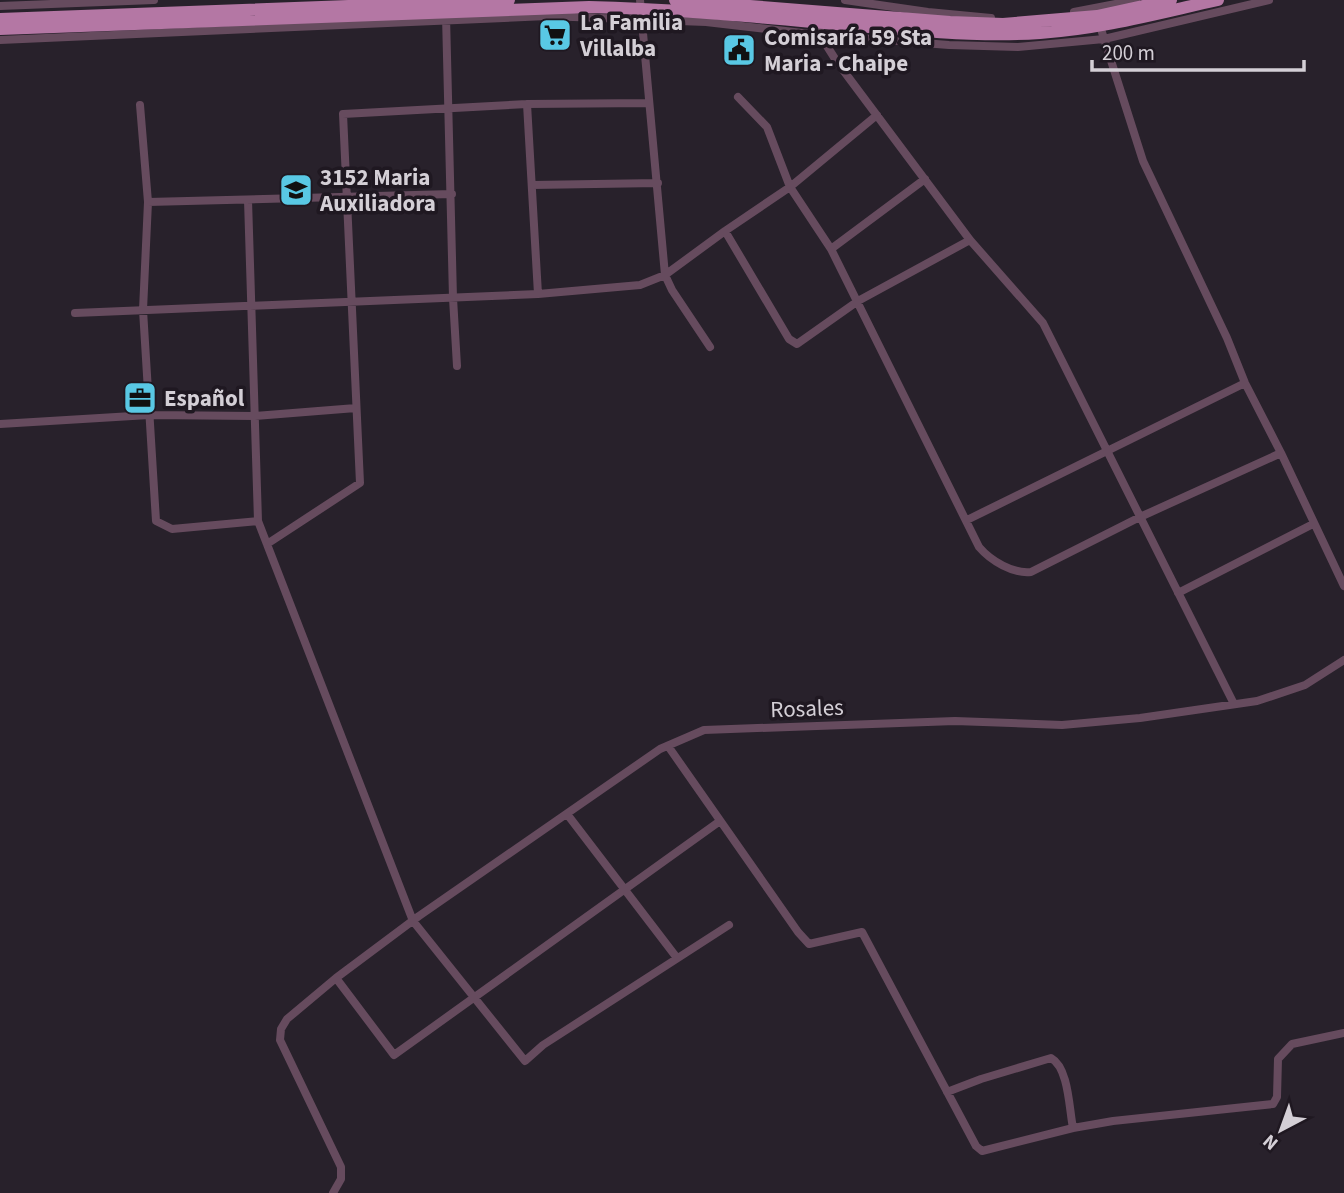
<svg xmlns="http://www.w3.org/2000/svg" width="1344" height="1193" viewBox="0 0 1344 1193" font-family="'Source Sans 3',sans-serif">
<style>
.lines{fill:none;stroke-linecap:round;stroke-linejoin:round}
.minor{stroke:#664b5e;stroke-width:8}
.trunk{stroke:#b477a4;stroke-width:12}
.labels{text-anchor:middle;stroke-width:7;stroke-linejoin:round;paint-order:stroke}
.poi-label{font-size:23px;font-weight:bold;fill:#d4cfd6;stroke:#1f1821;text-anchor:start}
.street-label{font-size:23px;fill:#d4cfd6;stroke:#1f1821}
</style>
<rect width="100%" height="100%" fill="#28212b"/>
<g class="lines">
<path class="minor" d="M640,0L665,275L672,290L710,347
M845,0L928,12L991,18
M0,6L154,0
M1074,12L1136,0
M446,16L453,298L457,366
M1100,26L1143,161L1227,338L1245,383L1281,453L1344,586
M820,31V35L837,62L970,240L1043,323L1234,704
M0,40L547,16L706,22L820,35L949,45L1018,47L1104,39L1269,0
M738,97L767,127L790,187L831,249L979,547C991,561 1013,574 1031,572L1140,517L1281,453
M527,104L538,294
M140,105L148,202L143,310L156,521L172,529L258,521
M532,185L658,183
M248,200L258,521L413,921L525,1061L543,1045L729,925
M148,202L452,194
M725,231L789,339L797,344L858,301L970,240
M831,249L925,179
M75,313L538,294L640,285L665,275L725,231L790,187L877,115
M0,424L149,415L255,416L356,408
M967,520L1245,383
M267,544L360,483L343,114L527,104L649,103
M1178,593L1313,524
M668,746L798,932L809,944L862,932L976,1146L982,1151L1073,1128L1113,1121L1273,1104L1277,1097L1278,1059L1292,1044L1344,1033
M567,814L677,958
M336,978L394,1055L720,821
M947,1092L981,1079L1051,1058C1069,1068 1069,1109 1073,1128
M333,1193L341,1179V1167L280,1040L281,1029L287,1019L336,978L419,916L660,749L704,730L955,721L1062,725L1140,718L1257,701L1305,685L1344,660"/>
<path class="trunk" d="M675,0L950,22L1003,24L1097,16L1171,0
M0,19L509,0
M0,29L589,7C683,9 776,19 870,27C927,31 983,37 1040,33C1101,29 1159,13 1218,0"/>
</g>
<defs>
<symbol id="supermarket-square" viewBox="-11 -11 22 22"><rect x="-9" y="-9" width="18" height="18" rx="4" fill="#59c8e4" stroke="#1f1821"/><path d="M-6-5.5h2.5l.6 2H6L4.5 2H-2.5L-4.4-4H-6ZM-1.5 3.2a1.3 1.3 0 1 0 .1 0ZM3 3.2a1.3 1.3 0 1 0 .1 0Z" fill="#111"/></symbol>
<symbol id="civic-square" viewBox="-11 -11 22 22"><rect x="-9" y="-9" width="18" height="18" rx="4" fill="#59c8e4" stroke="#1f1821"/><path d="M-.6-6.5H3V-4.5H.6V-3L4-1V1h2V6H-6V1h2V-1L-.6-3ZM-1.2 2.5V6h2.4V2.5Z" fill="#111"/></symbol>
<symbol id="school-square" viewBox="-11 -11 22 22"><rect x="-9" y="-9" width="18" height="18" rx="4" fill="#59c8e4" stroke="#1f1821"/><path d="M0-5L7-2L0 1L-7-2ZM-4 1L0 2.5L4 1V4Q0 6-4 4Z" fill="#111"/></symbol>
<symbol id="office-square" viewBox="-11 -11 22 22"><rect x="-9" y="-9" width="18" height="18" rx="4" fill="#59c8e4" stroke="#1f1821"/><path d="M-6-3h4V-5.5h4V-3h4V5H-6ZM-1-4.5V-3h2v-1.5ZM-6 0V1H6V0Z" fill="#111"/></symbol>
</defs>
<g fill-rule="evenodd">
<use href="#supermarket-square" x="536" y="16" width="38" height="38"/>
<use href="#civic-square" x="720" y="31" width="38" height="38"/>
<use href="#school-square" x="277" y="171" width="38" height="38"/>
<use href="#office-square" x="121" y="379" width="38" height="38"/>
</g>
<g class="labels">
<g class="poi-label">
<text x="580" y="30">La Familia<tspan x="580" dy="26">Villalba</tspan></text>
<text x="764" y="45">Comisaría 59 Sta<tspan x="764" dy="26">Maria - Chaipe</tspan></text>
<text x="320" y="185">3152 Maria<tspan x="320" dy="26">Auxiliadora</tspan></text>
<text x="164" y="406">Español</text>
</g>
<g class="street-label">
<text transform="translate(807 708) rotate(-2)" y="8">Rosales</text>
</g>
</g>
<g transform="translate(1281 1130) rotate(221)" stroke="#1f1821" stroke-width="5" paint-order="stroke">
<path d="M0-5L12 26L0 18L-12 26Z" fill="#d4cfd6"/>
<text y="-10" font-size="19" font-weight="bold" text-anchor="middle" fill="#d4cfd6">N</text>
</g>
<path d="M1092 60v10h212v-10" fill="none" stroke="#d4cfd6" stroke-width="3.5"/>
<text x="1102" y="60" font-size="21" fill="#d4cfd6" stroke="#1f1821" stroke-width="5" paint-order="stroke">200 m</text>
</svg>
